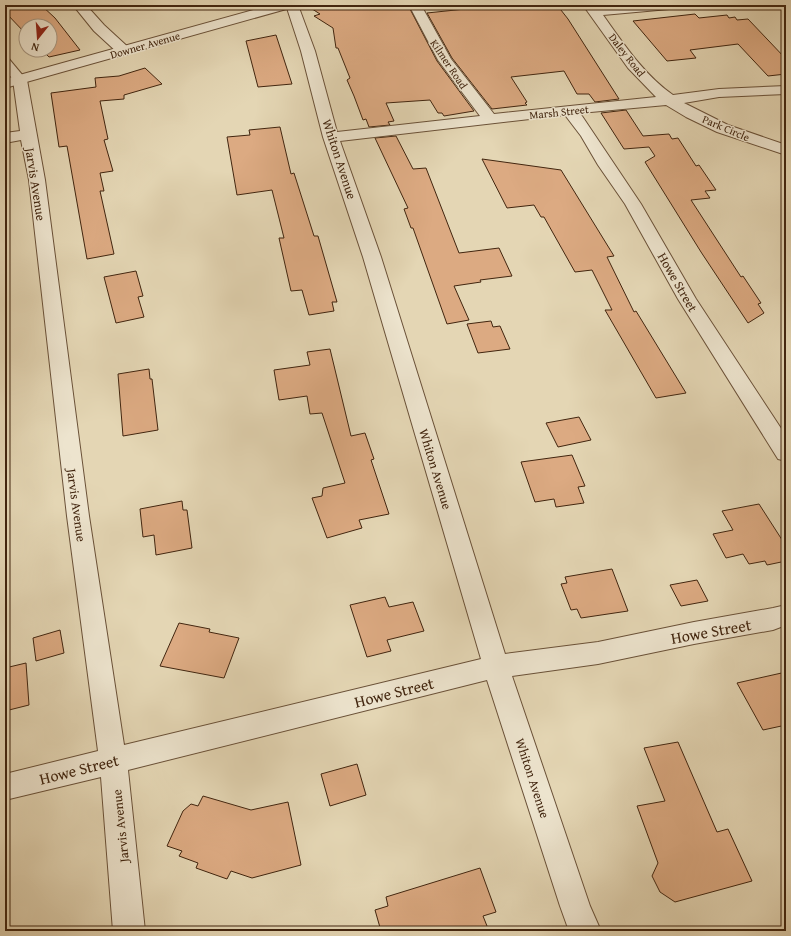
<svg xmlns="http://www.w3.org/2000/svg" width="791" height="936" viewBox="0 0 791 936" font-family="'Gentium Book Plus',serif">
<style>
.building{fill:#dcaa82;stroke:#41250f}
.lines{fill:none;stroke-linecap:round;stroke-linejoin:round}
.pedestrian-casing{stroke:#6a5138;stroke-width:2}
.minor-casing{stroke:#6a5138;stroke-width:2}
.tertiary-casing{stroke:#6a5138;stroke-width:2}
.pedestrian{fill:#ede4ce;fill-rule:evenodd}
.minor{fill:#ede4ce;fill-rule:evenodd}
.tertiary{fill:#ede4ce;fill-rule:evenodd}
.labels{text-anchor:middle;stroke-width:3;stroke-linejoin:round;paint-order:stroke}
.far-street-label{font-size:11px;fill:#41250f;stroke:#ede4ce}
.street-label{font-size:13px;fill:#41250f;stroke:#ede4ce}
.near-street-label{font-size:16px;fill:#41250f;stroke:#ede4ce}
</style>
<rect width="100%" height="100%" fill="#e4d6b4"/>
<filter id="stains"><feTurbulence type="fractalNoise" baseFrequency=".005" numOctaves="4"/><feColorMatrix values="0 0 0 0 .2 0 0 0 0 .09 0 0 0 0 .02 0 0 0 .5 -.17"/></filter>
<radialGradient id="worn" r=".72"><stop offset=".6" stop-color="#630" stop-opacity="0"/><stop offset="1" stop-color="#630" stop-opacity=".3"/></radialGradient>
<path class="building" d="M5,5H41L55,18L80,50L49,57L42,50H50V26H26V34L5,12Z
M306,5H405L410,9L437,61L474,111L444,116L442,113H438L430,100L386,103L394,121L388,122L390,125L369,127L366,119L363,120L354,96L347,80L350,78L338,48H336L333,28L314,16L320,14Z
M503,5H557L568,19L619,99L595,102L589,94H577L564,71L511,77L527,102L525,103L527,105L492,109L452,58L427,13Z
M695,14L699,18L727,15L729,18L735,17L737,20L748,19L786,59V74L768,76L738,44L690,50L696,58L667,61L633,21Z
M276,35L292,84L258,87L246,41Z
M145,68L162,84L124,95V99L100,101L108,139L104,140L113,171L100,173L104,191H100L114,254L87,259L67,146L59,147L51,93L96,87L95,78L119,76Z
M626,110L643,136L669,134L672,139L678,138L696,166L699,165L716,190L705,191L710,198L691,200L741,277L743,276L761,303L758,304L764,313L748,323L701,252L645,162L655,156L649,147L624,149L601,113Z
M280,127L291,174L294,173L314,236H318L337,302H332L334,311L309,315L302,290L291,291L279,238H284L272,190L237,195L227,137L250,135L249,130Z
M396,136L413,169L426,168L459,253L499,248L512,276L480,280L481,282L454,286L469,320L447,324L413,228H411L404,209L408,208L375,138Z
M482,159L561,170L614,256L607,257L634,312L636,311L686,393L656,398L605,310H612L592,270L575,272L544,217H541L534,205L507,208Z
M136,271L143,296L138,297L144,317L116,323L104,277Z
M491,321L493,327L500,326L510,349L478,353L467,324Z
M330,349L351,436L365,433L374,459L371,460L389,514L359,520L362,528L327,538L312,498L322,496L323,488L345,483L322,413L310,414L307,396L279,400L274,370L310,365L307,352Z
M149,369L150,379H152L158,430L123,436L118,374Z
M579,417L591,440L558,447L546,423Z
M572,455L585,486L578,487L584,503L556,507L554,499L535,502L521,462Z
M182,501L183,510H187L192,548L156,555L154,535L143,537L140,509Z
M759,504L786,546V561L767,565L765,561L749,564L743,554L726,558L713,534L733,530L722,511Z
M612,569L628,611L581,618L577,609L571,610L561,584L567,583L565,577Z
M697,580L708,601L681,606L670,585Z
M385,597L389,607L413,602L424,631L387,640L391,651L367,657L350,605Z
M179,623L210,629L209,632L239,638L224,678L160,666Z
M60,630L64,653L36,661L33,638Z
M26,663L29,705L5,711V668Z
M786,672V725L763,730L737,683Z
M678,742L717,832L728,829L752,881L675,902L660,892L652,876L658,863L637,806L665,801L644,748Z
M357,764L366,795L330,806L321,774Z
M203,796L251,810L288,802L301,865L252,878L231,871L227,879L196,868L198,863L179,856L182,851L167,846L183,811L191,804L198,806Z
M480,868L496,912L483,916L489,931H381L375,910L388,906L386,897Z"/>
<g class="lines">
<defs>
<path id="pedestrian" d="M5,58L9,59L24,77L26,80L24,83H16L5,70Z"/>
<path id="minor" d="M73,5H86L104,25L129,48L131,51L129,54L124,55L119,54L94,31Z
M286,5H298L315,51L337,132L480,116L438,60L409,5H421L451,59L494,114L656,97L628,68L583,5H596L598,8L627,5H675L674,8L669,9L603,15C623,43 644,75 673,95L719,89L786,86V94L719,97L684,103L728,125L786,145V155L717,132L686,117L666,105L580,113L641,204L696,299L786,436V461L778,459L678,299L625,204L598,165L581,136L565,115L340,141L381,257L505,654L598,642L694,622L773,608L786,605V625L773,630L694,644L598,664L512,676L590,906L601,931H569L560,906L487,680L128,770L145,931H113L101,777L5,800V774L98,751L67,516L29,180L21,140L5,143V133L20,131L13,80L15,77L20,76L25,77L27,80L45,180L89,516L124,745L481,659L363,257L323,137L301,51Z"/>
<path id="tertiary" d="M271,5H291L290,8L5,88V79Z"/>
</defs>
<use href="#pedestrian" class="pedestrian-casing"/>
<use href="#minor" class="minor-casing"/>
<use href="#tertiary" class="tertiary-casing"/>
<use href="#pedestrian" class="pedestrian"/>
<use href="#minor" class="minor"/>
<use href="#tertiary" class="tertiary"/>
</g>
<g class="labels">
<g class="far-street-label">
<text transform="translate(145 45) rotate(-16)" y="4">Downer Avenue</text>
<text transform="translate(627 55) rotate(52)" y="4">Daley Road</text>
<text transform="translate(449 64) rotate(56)" y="4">Kilmer Road</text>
<text transform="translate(559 112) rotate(-6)" y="4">Marsh Street</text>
<text transform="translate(726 128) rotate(23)" y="4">Park Circle</text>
</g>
<g class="street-label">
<text transform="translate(340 159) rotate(72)" y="5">Whiton Avenue</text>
<text transform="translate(36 184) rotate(81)" y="5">Jarvis Avenue</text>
<text transform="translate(678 282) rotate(60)" y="5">Howe Street</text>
<text transform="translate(436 469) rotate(73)" y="5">Whiton Avenue</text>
<text transform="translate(77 505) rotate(82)" y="5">Jarvis Avenue</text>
<text transform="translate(533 778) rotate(72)" y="5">Whiton Avenue</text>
<text transform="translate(120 826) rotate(-96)" y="5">Jarvis Avenue</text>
</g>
<g class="near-street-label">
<text transform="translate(711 631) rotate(-10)" y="6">Howe Street</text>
<text transform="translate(394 692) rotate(-14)" y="6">Howe Street</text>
<text transform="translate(79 769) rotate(-14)" y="6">Howe Street</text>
</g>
</g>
<rect width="791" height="936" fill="none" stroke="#e4d6b4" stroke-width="20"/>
<rect x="6" y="6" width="779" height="924" fill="none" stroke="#41250f" stroke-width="2"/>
<rect x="10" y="10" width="771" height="916" fill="none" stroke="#41250f"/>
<g transform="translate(38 38) rotate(197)"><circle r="19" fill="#ede4ce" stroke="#a89882"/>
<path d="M0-3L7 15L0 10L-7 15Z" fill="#8f2418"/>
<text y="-6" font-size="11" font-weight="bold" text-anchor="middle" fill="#41250f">N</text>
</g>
<rect width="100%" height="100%" filter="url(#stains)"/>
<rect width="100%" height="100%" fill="url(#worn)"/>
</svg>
